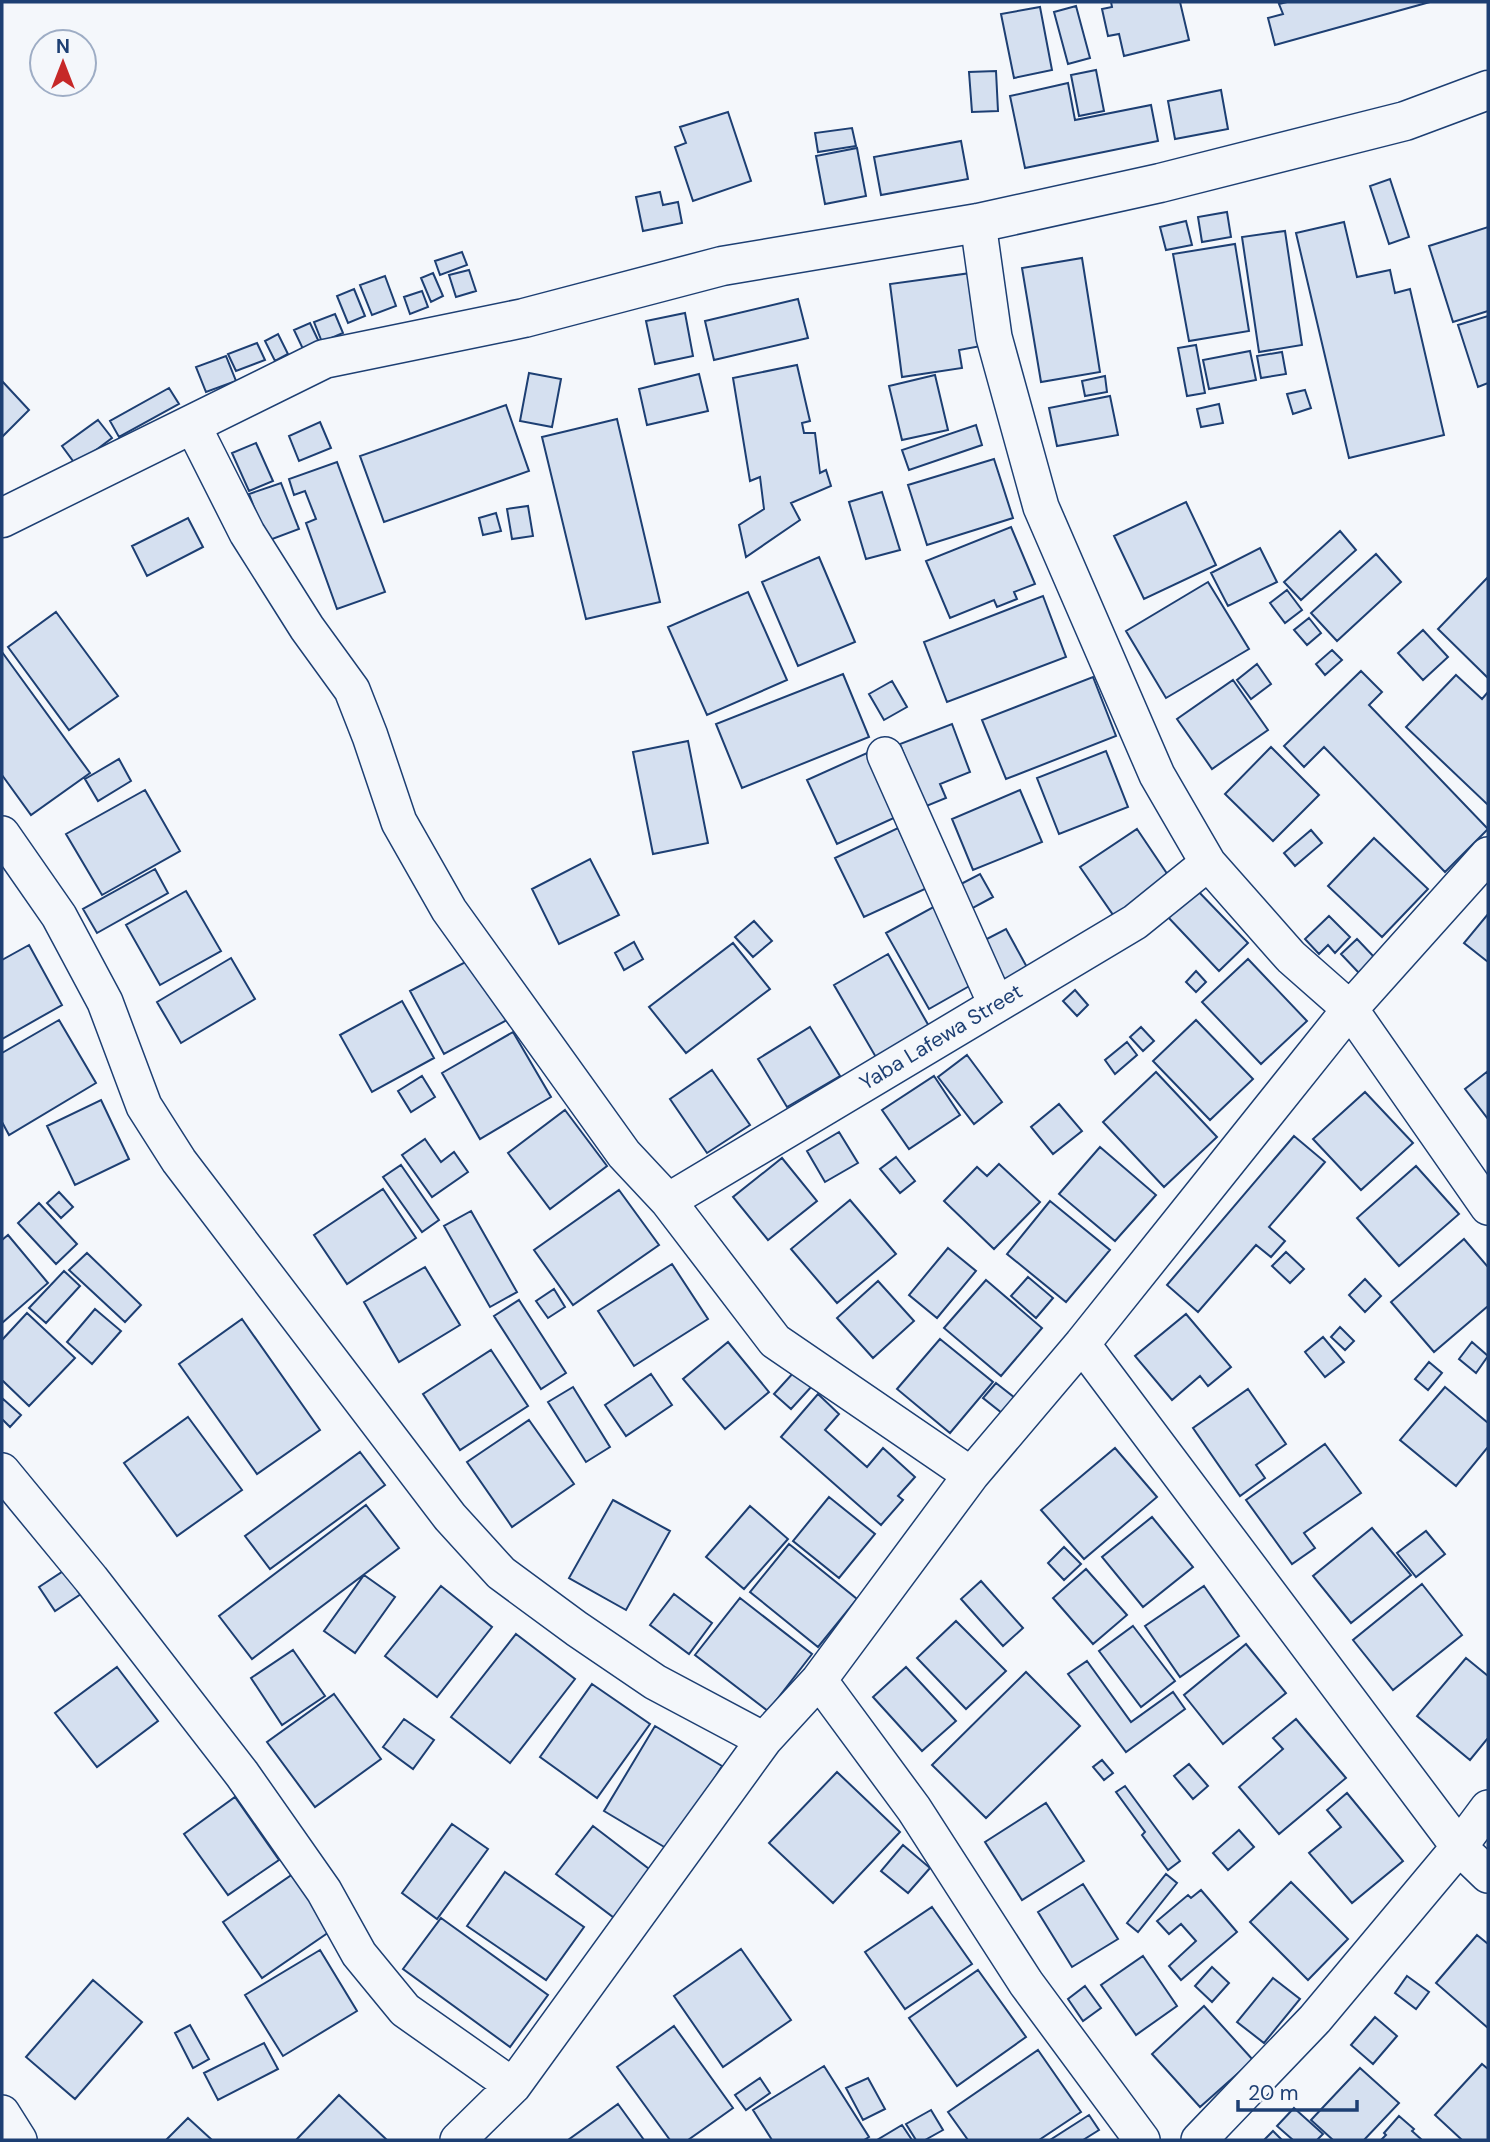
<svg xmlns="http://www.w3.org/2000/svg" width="1490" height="2142" viewBox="0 0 1490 2142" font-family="'DM Sans',sans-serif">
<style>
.building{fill:#d5e0f0;stroke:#1d3f73;stroke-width:2}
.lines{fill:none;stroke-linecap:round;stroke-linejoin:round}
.minor-casing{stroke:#1d3f73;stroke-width:38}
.secondary-casing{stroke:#1d3f73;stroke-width:41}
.minor{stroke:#f4f7fb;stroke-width:35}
.secondary{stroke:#f4f7fb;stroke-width:38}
.labels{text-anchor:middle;stroke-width:5;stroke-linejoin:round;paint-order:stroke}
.street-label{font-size:21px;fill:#1d3f73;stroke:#f4f7fb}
</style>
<rect width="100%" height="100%" fill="#f4f7fb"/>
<path class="building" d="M1111,2H1180L1189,40L1124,56L1119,34L1108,36L1102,9L1112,7Z
M1287,2H1430L1275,45L1268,18L1283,14L1279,4Z
M1076,6L1090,58L1068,64L1054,12Z
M1040,7L1052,70L1014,78L1001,14Z
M1096,70L1104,111L1079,116L1071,75Z
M996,71L998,111L972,112L969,72Z
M1068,83L1075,120L1151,105L1158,141L1025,168L1010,96Z
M1221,90L1228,129L1175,139L1168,101Z
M728,112L751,181L693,201L675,147L686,143L680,127Z
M852,128L856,146L818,152L815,133Z
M961,141L968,179L881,195L874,157Z
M857,148L866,196L825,204L816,156Z
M1390,179L1409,237L1389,244L1370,186Z
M660,192L663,205L678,202L682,223L643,231L636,197Z
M1227,212L1231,237L1202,242L1198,217Z
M1186,221L1192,245L1166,250L1160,227Z
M1344,222L1357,277L1390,270L1395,293L1410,289L1444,435L1349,458L1296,233Z
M1488,227V311L1453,322L1429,246Z
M1285,231L1302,345L1259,352L1242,237Z
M1235,244L1249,331L1189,341L1173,254Z
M462,252L467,265L440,275L435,261Z
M1082,258L1100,372L1041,382L1022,268Z
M469,270L476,291L456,297L449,275Z
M433,273L443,296L431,302L421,278Z
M971,273L981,346L959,350L962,368L902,377L890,284Z
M385,276L396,306L372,315L360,285Z
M354,289L365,316L348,323L337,296Z
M422,291L428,307L410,314L404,297Z
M798,299L808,338L714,360L705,321Z
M685,313L693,356L655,364L646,321Z
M335,314L343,333L322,342L314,322Z
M1488,316V383L1478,387L1458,325Z
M310,323L319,342L303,349L294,330Z
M278,334L288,354L275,361L265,341Z
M257,343L265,360L236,371L228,354Z
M1196,345L1205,393L1187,396L1178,348Z
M1250,351L1256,380L1209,389L1203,360Z
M1282,352L1286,374L1261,378L1257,356Z
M226,356L236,381L206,392L196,367Z
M797,365L810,421L802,423L804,433H815L820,473L826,470L831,486L791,503L800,520L746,557L739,525L764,509L760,477L750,481L733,378Z
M529,373L561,379L552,427L520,421Z
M699,374L708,411L647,425L639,389Z
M935,375L948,430L902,440L889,386Z
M1105,376L1107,392L1085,396L1082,381Z
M2,381L29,410L2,437Z
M169,388L179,404L119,437L110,421Z
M1305,390L1311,408L1293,414L1287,394Z
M1110,396L1118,435L1057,446L1049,408Z
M1219,404L1223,423L1201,427L1197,409Z
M506,405L529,471L384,522L360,456Z
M617,419L660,602L586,619L542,437Z
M98,420L112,438L76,465L62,446Z
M320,422L331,448L299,461L289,436Z
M976,425L982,445L909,470L902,450Z
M256,443L273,481L249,491L232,453Z
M994,459L1013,518L927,545L908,485Z
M337,462L385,592L337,609L306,523L316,519L305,491L294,495L289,479Z
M281,483L299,529L267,541L249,494Z
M882,492L900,550L866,559L849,502Z
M1186,502L1216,565L1144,599L1114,536Z
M528,506L533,536L512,539L507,509Z
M496,513L501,531L483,535L479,518Z
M188,518L203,547L147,576L132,546Z
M1011,527L1035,584L1014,592L1017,599L997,607L994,600L950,618L926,561Z
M1340,531L1356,550L1301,600L1284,582Z
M1260,548L1277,582L1228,606L1211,573Z
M1376,554L1401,582L1337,641L1311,613Z
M819,557L855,642L798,666L762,582Z
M1488,577V678L1438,629Z
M1208,582L1249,649L1166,698L1126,631Z
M1287,590L1302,610L1285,623L1270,603Z
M748,592L787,680L707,715L668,627Z
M1043,596L1066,657L947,702L924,642Z
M56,612L118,696L69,730L8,647Z
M1309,618L1321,633L1307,645L1294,630Z
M1423,630L1448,657L1423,680L1398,653Z
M1332,650L1342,660L1325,675L1316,664Z
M2,652L90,773L31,815L2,775Z
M1257,664L1271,684L1251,699L1237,680Z
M1361,671L1382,692L1369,705L1488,829L1445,872L1324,747L1304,767L1284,746Z
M843,674L869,737L742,788L716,724Z
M1456,675L1482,699L1488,692V805L1406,727Z
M1093,677L1116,736L1006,779L982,720Z
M1233,680L1268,730L1212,769L1177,719Z
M892,681L907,707L884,720L869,694Z
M952,724L970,772L940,784L946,798L924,807L900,744Z
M688,741L708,843L653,854L633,752Z
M1271,747L1319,795L1273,841L1225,794Z
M1106,751L1128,807L1059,834L1037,778Z
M867,753L896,817L837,844L807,780Z
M119,759L131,781L98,801L85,779Z
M145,790L180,851L102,895L66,834Z
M1020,790L1042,842L973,870L952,819Z
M898,828L927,888L864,917L835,858Z
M1137,829L1174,884L1118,922L1080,867Z
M1311,830L1322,843L1295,866L1284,853Z
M1374,838L1428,889L1382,937L1328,886Z
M590,859L619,915L559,944L532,889Z
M155,869L168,893L97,933L83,909Z
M980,874L993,897L971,909L959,885Z
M1196,889L1248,943L1219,971L1167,916Z
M186,891L221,951L160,985L126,925Z
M937,905L980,980L929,1009L886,933Z
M1488,914V962L1464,943Z
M1329,916L1350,937L1335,953L1328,945L1319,954L1305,939Z
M754,921L772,941L753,957L735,937Z
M1006,929L1029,971L1005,985L981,942Z
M1357,939L1375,958L1359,973L1341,954Z
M634,942L643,959L624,970L615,953Z
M733,943L770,989L686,1053L649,1007Z
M29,945L62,1005L2,1039V960Z
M888,954L930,1028L877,1059L834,985Z
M475,957L509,1019L444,1054L410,991Z
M231,958L255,999L181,1043L157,1002Z
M1248,959L1307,1021L1261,1064L1202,1002Z
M1196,971L1206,982L1196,992L1186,982Z
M1075,990L1088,1005L1077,1016L1063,1001Z
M402,1001L434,1058L372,1092L340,1035Z
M59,1020L96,1083L9,1135L2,1122V1053Z
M1196,1020L1253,1079L1210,1120L1153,1061Z
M810,1027L840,1076L787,1107L758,1059Z
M1141,1027L1154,1041L1143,1051L1130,1037Z
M513,1032L551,1097L480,1139L442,1073Z
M1127,1042L1137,1055L1115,1074L1105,1060Z
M967,1055L1002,1102L974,1124L938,1077Z
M712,1070L750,1125L707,1153L670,1099Z
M1488,1071V1119L1465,1089Z
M1156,1072L1217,1137L1164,1187L1103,1122Z
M422,1076L435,1097L411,1112L398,1091Z
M934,1076L960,1115L909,1149L882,1110Z
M1365,1092L1413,1143L1361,1190L1313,1139Z
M101,1100L129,1159L75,1185L47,1126Z
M1059,1104L1082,1131L1053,1154L1031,1127Z
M565,1110L607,1166L550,1209L508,1153Z
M839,1132L858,1163L825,1182L807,1151Z
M1294,1136L1325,1162L1269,1227L1285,1241L1271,1257L1256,1245L1198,1312L1167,1285Z
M425,1139L441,1162L454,1152L468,1172L432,1197L402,1155Z
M1100,1147L1156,1195L1115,1241L1059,1194Z
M896,1157L915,1181L900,1193L880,1169Z
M782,1158L817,1201L768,1240L733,1197Z
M999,1164L1040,1202L994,1249L944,1201L977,1167L987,1176Z
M401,1165L439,1220L422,1232L383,1177Z
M1416,1166L1459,1214L1399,1266L1357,1218Z
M383,1189L416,1238L347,1284L314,1235Z
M619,1190L659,1245L573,1305L534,1250Z
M59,1192L73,1207L61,1218L47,1203Z
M850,1200L896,1254L837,1303L791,1249Z
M1050,1201L1110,1250L1066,1302L1007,1254Z
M39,1203L77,1244L56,1264L18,1223Z
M471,1211L517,1292L490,1307L444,1226Z
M8,1235L48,1283L2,1323V1240Z
M1464,1239L1488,1267V1306L1434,1352L1391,1302Z
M948,1248L976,1271L937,1318L909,1295Z
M1286,1252L1304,1269L1290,1283L1272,1266Z
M87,1253L141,1305L125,1322L69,1270Z
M672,1264L708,1319L634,1366L598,1311Z
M425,1267L460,1325L399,1362L364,1302Z
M64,1271L80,1286L46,1323L29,1308Z
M1028,1277L1053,1298L1036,1318L1011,1296Z
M1365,1279L1381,1296L1365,1312L1349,1295Z
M986,1280L1042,1328L1001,1376L944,1328Z
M878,1281L914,1321L873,1358L837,1318Z
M554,1289L565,1307L548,1318L536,1301Z
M519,1300L566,1373L541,1389L494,1316Z
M95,1309L121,1331L92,1364L67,1342Z
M27,1313L75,1358L29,1406L2,1380V1340Z
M1186,1314L1231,1367L1208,1386L1200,1376L1172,1400L1135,1356Z
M242,1319L320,1430L257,1474L179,1364Z
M1340,1327L1354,1341L1345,1350L1331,1337Z
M1323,1337L1344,1362L1325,1377L1305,1352Z
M940,1339L993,1382L950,1433L897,1389Z
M728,1342L769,1392L725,1429L683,1379Z
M1472,1342L1488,1356L1476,1373L1459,1359Z
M491,1350L528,1406L460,1450L423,1394Z
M1429,1362L1442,1373L1428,1390L1415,1379Z
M795,1371L812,1386L791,1409L774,1394Z
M651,1374L672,1405L626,1436L605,1405Z
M996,1383L1015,1398L1002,1413L983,1398Z
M573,1387L610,1447L586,1462L548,1402Z
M1445,1387L1488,1423V1447L1456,1486L1400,1440Z
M1248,1389L1286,1444L1256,1465L1265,1478L1240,1496L1193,1428Z
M818,1394L839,1414L825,1430L867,1467L883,1448L915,1477L898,1496L903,1500L881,1525L781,1437Z
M2,1398L21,1415L10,1427L2,1419Z
M188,1417L242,1490L177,1536L124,1463Z
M529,1420L574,1484L512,1527L467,1462Z
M1325,1444L1361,1493L1304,1533L1315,1548L1292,1564L1246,1500Z
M1115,1448L1157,1497L1084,1559L1041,1510Z
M360,1452L385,1485L270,1569L245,1536Z
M829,1497L875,1534L839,1578L793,1541Z
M613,1500L670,1531L626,1610L569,1578Z
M366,1505L399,1548L252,1659L219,1616Z
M750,1506L788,1539L744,1589L706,1557Z
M1152,1517L1193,1567L1143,1607L1102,1557Z
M1372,1528L1411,1575L1351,1623L1313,1576Z
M1426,1531L1445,1554L1416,1577L1397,1553Z
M789,1544L857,1599L818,1647L750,1592Z
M1064,1547L1081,1564L1064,1580L1048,1563Z
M1086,1569L1127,1615L1093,1644L1053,1598Z
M65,1570L81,1594L55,1611L39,1587Z
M364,1575L395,1597L355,1653L324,1631Z
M981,1581L1023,1628L1003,1646L961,1599Z
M1422,1584L1462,1635L1393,1690L1353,1640Z
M441,1586L492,1627L437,1697L385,1656Z
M1204,1586L1239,1636L1180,1677L1145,1626Z
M674,1594L712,1623L689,1654L650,1625Z
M740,1598L812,1654L768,1711L695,1655Z
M956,1621L1006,1671L966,1709L917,1658Z
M1133,1626L1175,1681L1141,1707L1099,1651Z
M516,1634L575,1679L510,1763L451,1717Z
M1246,1644L1286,1693L1223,1744L1184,1695Z
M293,1650L325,1696L282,1725L251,1678Z
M1466,1658L1488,1676V1738L1470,1760L1417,1716Z
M1087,1661L1131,1722L1173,1692L1185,1709L1126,1752L1068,1674Z
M117,1667L158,1721L97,1767L55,1713Z
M906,1667L956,1721L922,1751L873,1697Z
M1026,1672L1080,1726L986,1818L932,1765Z
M592,1684L650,1724L597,1798L540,1757Z
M334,1694L381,1759L315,1807L267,1742Z
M404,1719L434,1740L413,1769L383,1747Z
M1296,1719L1346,1778L1279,1834L1239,1787L1283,1749L1273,1738Z
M655,1726L722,1766L671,1851L604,1811Z
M1102,1760L1113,1773L1104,1780L1093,1767Z
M1189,1764L1208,1786L1193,1799L1174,1776Z
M837,1772L900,1832L833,1903L769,1843Z
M1125,1786L1180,1861L1168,1870L1142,1835L1145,1832L1116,1792Z
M1347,1793L1403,1861L1352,1903L1309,1853L1341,1827L1327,1810Z
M235,1797L279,1860L228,1895L184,1834Z
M1046,1803L1084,1861L1022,1900L985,1842Z
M452,1824L488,1849L437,1919L402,1893Z
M593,1826L653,1872L617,1920L556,1874Z
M1239,1830L1254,1847L1228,1870L1213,1853Z
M903,1845L930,1868L908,1893L881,1871Z
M505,1872L584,1927L546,1980L467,1926Z
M293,1874L332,1930L262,1978L223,1922Z
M1166,1874L1177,1883L1138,1932L1127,1923Z
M1291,1882L1348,1939L1308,1980L1250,1922Z
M1083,1884L1118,1939L1072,1967L1038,1912Z
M1201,1890L1237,1932L1181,1980L1169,1966L1196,1941L1181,1924L1169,1934L1157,1921L1188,1895L1191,1898Z
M932,1907L972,1964L905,2009L865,1952Z
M441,1918L548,1995L510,2047L403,1969Z
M1477,1935L1488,1944V2028L1436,1983Z
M741,1949L791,2020L723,2067L674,1996Z
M320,1950L357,2011L283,2056L245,1995Z
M1143,1956L1177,2006L1136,2035L1101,1985Z
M1212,1967L1229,1983L1212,2002L1195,1986Z
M978,1970L1026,2037L957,2086L909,2018Z
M1407,1976L1429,1992L1416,2009L1395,1993Z
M1273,1978L1300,1999L1264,2043L1237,2022Z
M93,1980L142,2022L75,2099L26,2057Z
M1085,1986L1101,2008L1083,2021L1068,1999Z
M1204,2006L1253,2060L1200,2107L1152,2054Z
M1375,2017L1397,2036L1373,2064L1351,2045Z
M190,2025L209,2059L193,2068L175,2033Z
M674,2026L733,2108L688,2140H670L617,2067Z
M264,2043L278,2069L218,2100L204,2073Z
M1038,2050L1081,2112L1039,2140H968L948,2112Z
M1482,2064L1488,2069V2140H1462L1435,2115Z
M824,2066L869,2137L864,2140H772L753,2110Z
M1360,2068L1399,2103L1364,2140H1333L1311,2120Z
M760,2078L770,2093L746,2110L735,2095Z
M868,2078L885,2109L863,2120L846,2088Z
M339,2095L387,2140H296Z
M618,2104L644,2140H568Z
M1294,2108L1323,2134L1317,2140H1293L1277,2126Z
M931,2110L943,2130L925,2140H916L906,2124Z
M1089,2115L1099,2130L1083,2140H1050Z
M1399,2116L1414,2129L1412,2131L1422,2140H1381L1386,2135L1384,2133Z
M188,2118L212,2140H166Z
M902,2125L912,2140H877Z
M1273,2131L1282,2140H1264Z"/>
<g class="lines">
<defs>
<path id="minor" d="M978,223L994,337L1041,507L1157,775L1208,863L1291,957L1350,1009L1488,1207
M192,424L247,533L307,628L352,690L370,736L399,822L449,910L624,1154L668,1201L775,1341L971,1475
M885,755L996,1004
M2,834L59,916L105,1002L144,1106L179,1161L450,1517L501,1573L577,1629L655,1682L764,1740
M668,1201L1135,922L1208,863
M1082,1344L1459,1847L1488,1875
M2,1471L91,1579L242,1774L324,1891L359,1954L405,2010L513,2086
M819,1680L914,1809L1026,1983L1142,2140
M2,2113L19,2140
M458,2140L513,2086L764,1740L819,1680L971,1475L1082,1344L1350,1009L1488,855
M1199,2140L1315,2019L1459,1847L1488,1808"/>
<path id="secondary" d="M2,518L324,359L524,318L722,266L978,223L1160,183L1405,121L1488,90"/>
</defs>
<use href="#minor" class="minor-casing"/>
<use href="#secondary" class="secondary-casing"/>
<use href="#minor" class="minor"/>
<use href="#secondary" class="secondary"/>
</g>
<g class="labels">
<g class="street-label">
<text transform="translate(941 1037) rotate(-31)" y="7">Yaba Lafewa Street</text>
</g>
</g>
<rect width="1490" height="2142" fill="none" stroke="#1d3f73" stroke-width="7"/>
<g transform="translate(63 63)"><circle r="33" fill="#f4f7fb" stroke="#9eadc5" stroke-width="2"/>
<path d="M0-5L12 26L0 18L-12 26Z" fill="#c62828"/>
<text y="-10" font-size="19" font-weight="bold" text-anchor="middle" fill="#1d3f73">N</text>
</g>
<path d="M1238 2100v10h119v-10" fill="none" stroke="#1d3f73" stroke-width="3.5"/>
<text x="1248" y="2100" font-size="21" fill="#1d3f73" stroke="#f4f7fb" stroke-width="5" paint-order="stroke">20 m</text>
</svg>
